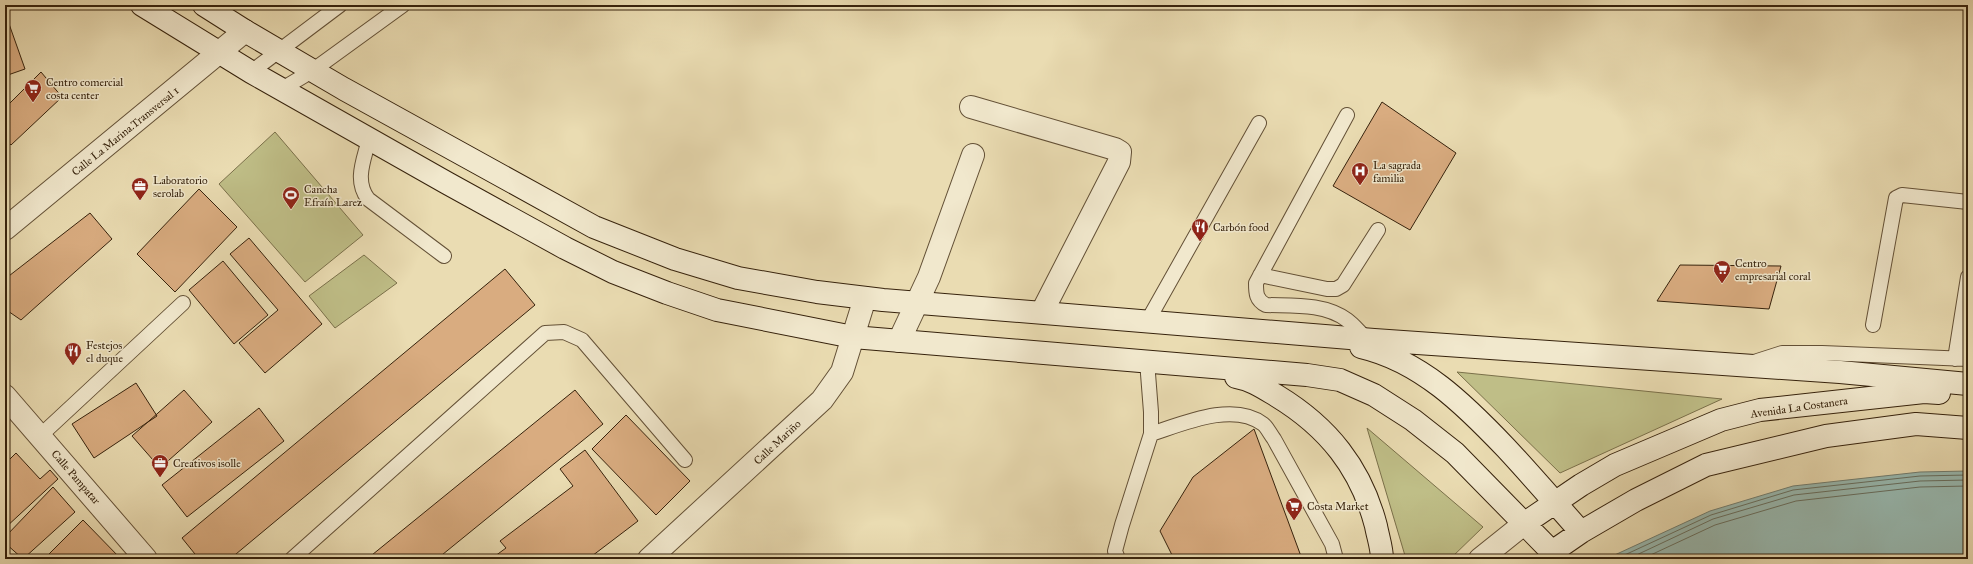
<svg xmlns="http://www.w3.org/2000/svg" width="1973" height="564" viewBox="0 0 1973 564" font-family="'IM FELL Great Primer',serif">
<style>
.green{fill:#bfbe87;stroke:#7a704a}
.water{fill:#98bab2;stroke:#717d70}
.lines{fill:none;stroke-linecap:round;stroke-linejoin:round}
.shore{stroke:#676e5f;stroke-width:1}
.building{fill:#d9ac80;stroke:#36220c}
.lane-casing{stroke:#635036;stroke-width:16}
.street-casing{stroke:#635036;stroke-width:24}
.secondary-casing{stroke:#36220c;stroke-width:24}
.lane{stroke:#f1e8cd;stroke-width:14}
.street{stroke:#f1e8cd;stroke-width:22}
.secondary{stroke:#f1e8cd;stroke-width:22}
.labels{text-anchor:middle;stroke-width:3;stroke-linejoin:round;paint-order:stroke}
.poi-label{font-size:11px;fill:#36220c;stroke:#f1e8cd;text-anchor:start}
.street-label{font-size:11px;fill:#36220c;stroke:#f1e8cd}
</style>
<rect width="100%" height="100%" fill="#eadcb2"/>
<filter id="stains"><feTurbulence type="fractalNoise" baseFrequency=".005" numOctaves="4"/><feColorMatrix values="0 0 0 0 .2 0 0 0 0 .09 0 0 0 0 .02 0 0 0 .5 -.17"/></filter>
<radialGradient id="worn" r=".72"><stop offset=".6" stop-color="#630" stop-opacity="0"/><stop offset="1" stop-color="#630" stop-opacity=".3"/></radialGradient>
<path class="green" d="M275,132L363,235L305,282L219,184Z
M364,255L397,283L335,328L309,296Z
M1457,372L1722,399L1560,473Z
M1367,428L1483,527L1450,559H1406Z"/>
<path class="water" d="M1968,471V559H1606L1710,511L1793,486L1920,472Z"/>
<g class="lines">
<path class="shore" d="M1616,559L1711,515L1793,490L1920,476L1968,475
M1628,559L1713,519L1794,495L1920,481L1968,480
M1642,559L1715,525L1796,501L1920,487L1968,486"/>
</g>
<path class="building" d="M8,21L25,69L5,76V22Z
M41,72L62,97L11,145L5,139V108Z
M1382,102L1456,153L1410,230L1333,186Z
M199,189L237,227L175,292L137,254Z
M90,213L112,239L21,320L5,309V279Z
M249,238L322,324L265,373L239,343L278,310L230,254Z
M223,261L268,315L234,344L189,290Z
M1680,265L1781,266L1769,309L1657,301Z
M505,269L535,305L230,559H199L182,538Z
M136,383L157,416L94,458L72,424Z
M184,390L212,422L160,468L132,436Z
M575,390L603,424L437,559H367Z
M259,408L284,441L187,517L162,485Z
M626,415L690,481L656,515L592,449Z
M1254,429L1302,559H1174L1160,531L1193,477Z
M585,450L638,521L588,559H491L506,548L500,541L573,486L560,469Z
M16,453L40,479L50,470L58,479L5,528V460L7,462Z
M53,487L75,512L23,559L5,543V537Z
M83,520L121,559H44Z"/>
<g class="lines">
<defs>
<path id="lane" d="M251,72L340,5
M282,89L312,71L403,5
M1347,115L1256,283C1256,293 1256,300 1266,305C1292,306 1324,303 1347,320C1354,325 1360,333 1367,339
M369,139C364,160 354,180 368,199L444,256
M1260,275L1327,289H1336L1343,285L1378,230
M1147,322L1259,123
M1873,325L1896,198L1902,195L1968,202
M1955,359L1968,277
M1754,362L1782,353H1822L1968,359
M1151,434C1182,424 1233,401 1263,424C1267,427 1270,434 1274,439L1332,544L1336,559
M40,436L183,303
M292,559L545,333L564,332L582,340L685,460
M1118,559L1115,551L1122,525L1151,434V412L1147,361"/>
<path id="street" d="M971,107L1115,149L1120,152L1119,162L1042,312
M5,229L245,31
M899,341L929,277L973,155
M5,396L146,559
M649,559L822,400L842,372L865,298
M1480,559L1525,523"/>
<path id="secondary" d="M142,5L251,72L447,183L565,248L613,272L667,293L717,310L853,337L1307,375L1340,380L1374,395L1413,420L1455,453L1552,552L1581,532L1636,500L1706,465L1826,436L1916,424L1968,428
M204,5L245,31L344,89L594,227L675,259L738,278L817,292L883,300L1374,340L1840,372L1968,384
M1361,347C1421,361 1465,405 1506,448C1532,476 1556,504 1581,532
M1236,377C1252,380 1262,387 1277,396C1328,427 1361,468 1376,526C1378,537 1382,548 1382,559
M1525,523L1581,485L1615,465L1721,420L1760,410L1924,392L1939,393"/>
</defs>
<use href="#lane" class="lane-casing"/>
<use href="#street" class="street-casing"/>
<use href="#secondary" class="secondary-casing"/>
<use href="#lane" class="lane"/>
<use href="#street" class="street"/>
<use href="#secondary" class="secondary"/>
</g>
<defs>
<symbol id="supermarket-pin" viewBox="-11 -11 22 30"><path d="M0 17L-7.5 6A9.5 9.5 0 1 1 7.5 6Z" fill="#8f2418" stroke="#f1e8cd"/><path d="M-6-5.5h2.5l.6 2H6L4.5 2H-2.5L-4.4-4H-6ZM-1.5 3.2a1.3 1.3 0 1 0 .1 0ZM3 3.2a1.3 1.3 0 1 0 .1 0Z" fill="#fff"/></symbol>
<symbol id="hospital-pin" viewBox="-11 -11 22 30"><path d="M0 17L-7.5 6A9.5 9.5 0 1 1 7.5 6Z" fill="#8f2418" stroke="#f1e8cd"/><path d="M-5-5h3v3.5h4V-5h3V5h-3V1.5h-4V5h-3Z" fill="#fff"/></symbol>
<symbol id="office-pin" viewBox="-11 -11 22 30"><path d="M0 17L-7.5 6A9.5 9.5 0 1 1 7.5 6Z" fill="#8f2418" stroke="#f1e8cd"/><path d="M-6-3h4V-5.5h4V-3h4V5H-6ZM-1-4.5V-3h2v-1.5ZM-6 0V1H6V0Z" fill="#fff"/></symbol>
<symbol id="stadium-pin" viewBox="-11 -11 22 30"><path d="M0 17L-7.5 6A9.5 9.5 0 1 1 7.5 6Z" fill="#8f2418" stroke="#f1e8cd"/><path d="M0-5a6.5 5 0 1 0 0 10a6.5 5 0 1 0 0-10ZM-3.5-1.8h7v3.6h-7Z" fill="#fff"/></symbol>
<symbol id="restaurant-pin" viewBox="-11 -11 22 30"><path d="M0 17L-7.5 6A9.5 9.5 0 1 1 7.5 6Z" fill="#8f2418" stroke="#f1e8cd"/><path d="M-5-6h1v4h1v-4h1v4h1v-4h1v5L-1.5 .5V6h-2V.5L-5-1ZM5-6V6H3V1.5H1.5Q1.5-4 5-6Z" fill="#fff"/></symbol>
</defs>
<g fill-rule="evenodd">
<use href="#supermarket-pin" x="23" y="78" width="20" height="27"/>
<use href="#hospital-pin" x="1350" y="161" width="20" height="27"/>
<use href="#office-pin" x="130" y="176" width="20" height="27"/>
<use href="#stadium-pin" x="281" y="185" width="20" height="27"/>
<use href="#restaurant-pin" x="1190" y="217" width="20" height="27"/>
<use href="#supermarket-pin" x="1712" y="259" width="20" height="27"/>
<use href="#restaurant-pin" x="63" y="341" width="20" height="27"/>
<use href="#office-pin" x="150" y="453" width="20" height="27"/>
<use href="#supermarket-pin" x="1284" y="496" width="20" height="27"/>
</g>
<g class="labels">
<g class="poi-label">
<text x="46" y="86">Centro comercial<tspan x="46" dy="13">costa center</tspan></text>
<text x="1373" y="169">La sagrada<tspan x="1373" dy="13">familia</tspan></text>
<text x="153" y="184">Laboratorio<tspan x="153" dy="13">serolab</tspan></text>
<text x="304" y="193">Cancha<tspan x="304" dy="13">Efraín Larez</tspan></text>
<text x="1213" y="231">Carbón food</text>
<text x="1735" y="267">Centro<tspan x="1735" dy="13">empresarial coral</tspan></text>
<text x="86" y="349">Festejos<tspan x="86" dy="13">el duque</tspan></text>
<text x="173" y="467">Creativos isolle</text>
<text x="1307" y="510">Costa Market</text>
</g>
<g class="street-label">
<text transform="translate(125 131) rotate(-39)" y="4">Calle La Marina.Transversal 1</text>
<text transform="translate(1799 407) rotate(-8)" y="4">Avenida La Costanera</text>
<text transform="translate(777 442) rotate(-43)" y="4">Calle Mariño</text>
<text transform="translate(76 477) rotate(49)" y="4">Calle Pampatar</text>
</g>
</g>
<rect width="1973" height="564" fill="none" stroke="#eadcb2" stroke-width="20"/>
<rect x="6" y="6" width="1961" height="552" fill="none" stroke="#36220c" stroke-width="2"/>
<rect x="10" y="10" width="1953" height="544" fill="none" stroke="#36220c"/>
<rect width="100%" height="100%" filter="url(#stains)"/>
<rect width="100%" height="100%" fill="url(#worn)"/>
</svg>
